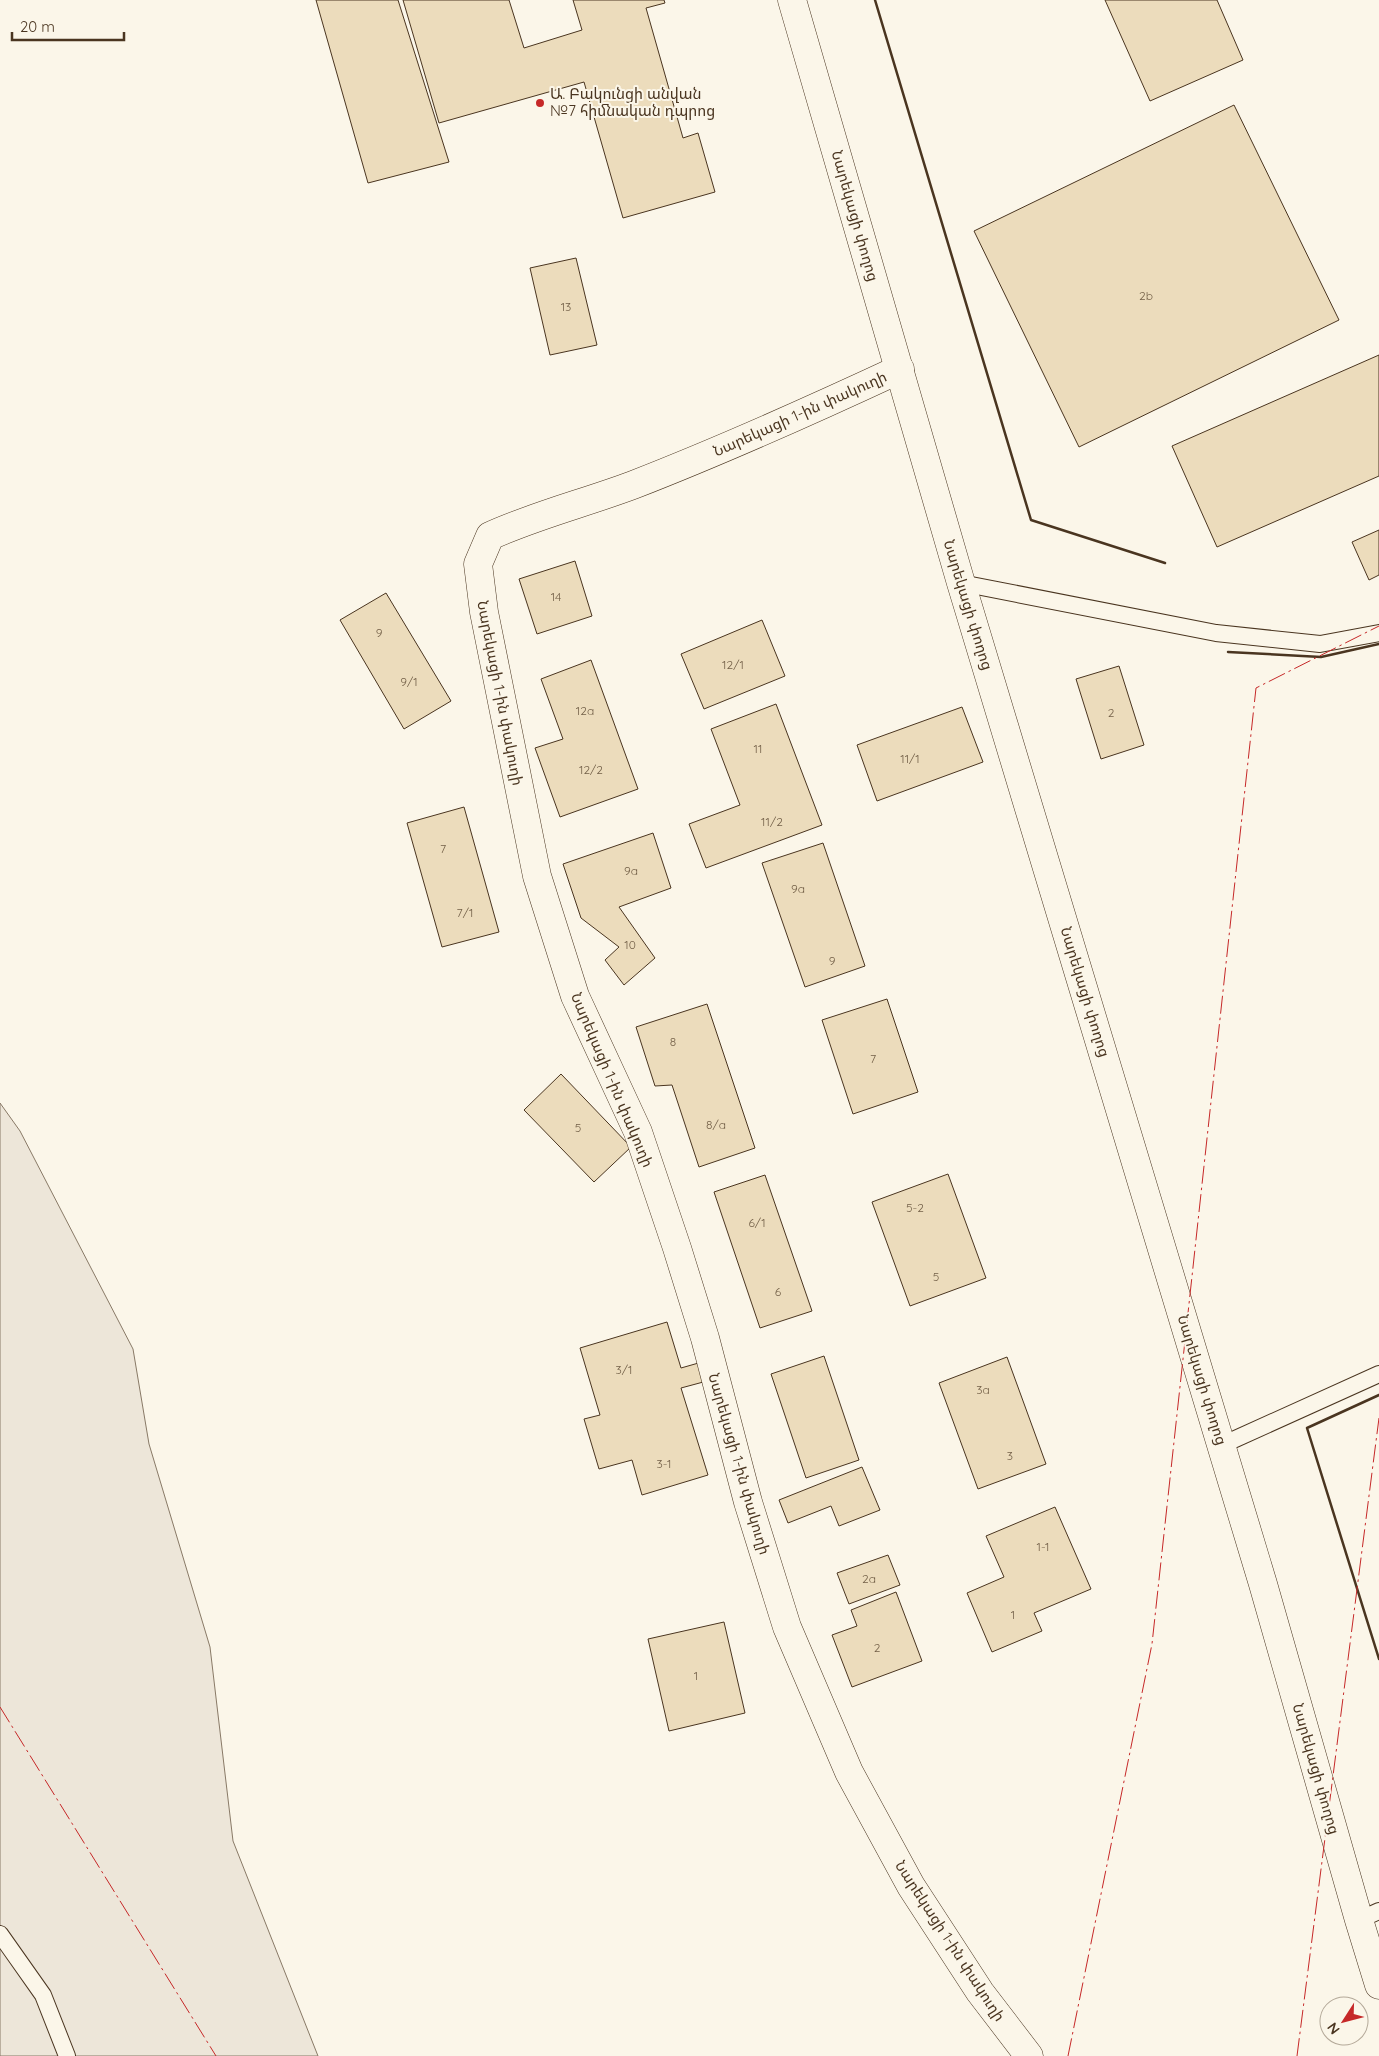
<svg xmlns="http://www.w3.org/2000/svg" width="1379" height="2056" viewBox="0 0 1379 2056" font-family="Quicksand,'Noto Sans Armenian',sans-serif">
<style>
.green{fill:#ede6d9;stroke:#887966}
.building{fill:#ecdcbc;stroke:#4a3520}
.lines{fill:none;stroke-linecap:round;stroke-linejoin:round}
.service-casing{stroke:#4a3520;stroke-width:18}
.minor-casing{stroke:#4a3520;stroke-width:29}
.trunk-casing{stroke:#4a3520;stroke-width:29}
.service{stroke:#fbf6e9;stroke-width:16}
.minor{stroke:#fbf6e9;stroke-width:28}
.trunk{stroke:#fbf6e9;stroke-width:28}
.wall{stroke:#4a3520;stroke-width:2.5}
.power{stroke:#c62828;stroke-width:1;stroke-dasharray:18 4 2.5 4;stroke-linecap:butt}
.poi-dot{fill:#c62828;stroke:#fbf6e9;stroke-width:2}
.labels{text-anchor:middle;stroke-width:4;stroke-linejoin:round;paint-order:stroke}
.number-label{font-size:12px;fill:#725f47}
.poi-label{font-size:15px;fill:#4a3520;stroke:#fbf6e9;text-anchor:start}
.street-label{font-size:15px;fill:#4a3520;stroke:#fbf6e9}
</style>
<rect width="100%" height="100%" fill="#fbf6e9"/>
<path class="green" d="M0,1103L20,1131L133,1349L149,1444L210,1647L233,1841L318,2056H0Z"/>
<path class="building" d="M316,0H398L449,162L368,183Z
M403,0H509L524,48L582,30L573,0H664L665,3L646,8L683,138L698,133L715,192L623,218L584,82L439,123Z
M1105,0H1217L1243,60L1150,101Z
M1234,105L1339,320L1079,447L974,231Z
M576,258L597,345L550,355L530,268Z
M1379,355V476L1217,547L1172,446Z
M1379,530V575L1369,580L1352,542Z
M575,561L592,616L537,634L519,579Z
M386,593L451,701L404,729L340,620Z
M762,620L785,676L704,709L681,654Z
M591,660L638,789L560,817L535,748L563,739L541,679Z
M1119,666L1144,745L1101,759L1076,679Z
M776,704L822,825L706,868L689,824L740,805L711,729Z
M962,707L983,762L877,801L857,745Z
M464,807L499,932L442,947L407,823Z
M653,833L671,888L619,907L655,958L624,985L605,960L619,947L581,918L563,864Z
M823,843L865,966L805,987L762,863Z
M887,999L918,1092L853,1114L822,1020Z
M707,1004L755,1148L699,1167L672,1085L655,1086L636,1027Z
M561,1074L631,1147L594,1182L524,1110Z
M948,1174L986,1278L910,1306L872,1202Z
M765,1175L812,1311L760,1328L714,1192Z
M667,1322L681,1368L702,1362L707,1381L681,1388L708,1475L642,1495L632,1460L599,1469L584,1419L600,1415L580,1348Z
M824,1356L859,1460L806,1478L771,1374Z
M1007,1357L1046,1464L978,1489L939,1383Z
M862,1467L880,1510L839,1526L831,1506L788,1523L779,1500Z
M1055,1507L1091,1589L1034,1613L1042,1631L992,1652L967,1593L1004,1577L986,1536Z
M888,1555L900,1585L849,1604L837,1573Z
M896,1592L922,1661L852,1687L832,1635L857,1626L851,1610Z
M724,1622L745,1713L669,1731L648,1639Z"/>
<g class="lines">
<defs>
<path id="service" d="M961,583L1216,633L1320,644L1379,633
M1222,1445L1379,1374
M1359,1920L1379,1911
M0,1934L43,1995L67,2056"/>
<path id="minor" d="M900,369C812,410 723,450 633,485C585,503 536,515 490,536L478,564L484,612L537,876L575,996L638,1132L677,1248L705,1338L748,1502L787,1627L849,1772L911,1886L980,1992L1029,2056"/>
<path id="trunk" d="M792,0L961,583L1263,1584L1359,1920L1379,1985"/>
</defs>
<use href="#service" class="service-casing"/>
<use href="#minor" class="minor-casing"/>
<use href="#trunk" class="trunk-casing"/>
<use href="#service" class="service"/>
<use href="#minor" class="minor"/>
<use href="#trunk" class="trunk"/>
<path class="wall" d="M875,0L1031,520L1165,563
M1228,652L1321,657L1379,644
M1379,1395L1307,1428L1379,1659"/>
<path class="power" d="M0,1707L216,2056
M1068,2056L1152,1644L1256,688L1379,626
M1297,2056L1379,1418"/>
</g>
<circle class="poi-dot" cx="540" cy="103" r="5"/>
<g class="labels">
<g class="number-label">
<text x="1146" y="300">2b</text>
<text x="566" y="311">13</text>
<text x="556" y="601">14</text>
<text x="379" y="637">9</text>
<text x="733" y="669">12/1</text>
<text x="409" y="686">9/1</text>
<text x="585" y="715">12a</text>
<text x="1111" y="717">2</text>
<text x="758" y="753">11</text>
<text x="910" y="763">11/1</text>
<text x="591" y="774">12/2</text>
<text x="772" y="826">11/2</text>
<text x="443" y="853">7</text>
<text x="631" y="875">9a</text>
<text x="798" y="893">9a</text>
<text x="465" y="917">7/1</text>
<text x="630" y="949">10</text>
<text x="832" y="965">9</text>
<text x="673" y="1046">8</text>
<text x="873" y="1063">7</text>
<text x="716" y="1129">8/a</text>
<text x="578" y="1132">5</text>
<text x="915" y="1212">5-2</text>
<text x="757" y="1227">6/1</text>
<text x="936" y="1281">5</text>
<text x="778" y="1296">6</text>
<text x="624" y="1374">3/1</text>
<text x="983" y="1394">3a</text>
<text x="1010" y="1460">3</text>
<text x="664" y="1468">3-1</text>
<text x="1043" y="1551">1-1</text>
<text x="869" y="1583">2a</text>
<text x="1013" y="1619">1</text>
<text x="877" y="1652">2</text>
<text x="696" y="1680">1</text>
</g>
<g class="poi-label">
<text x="550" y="99">Ա. Բակունցի անվան<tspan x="550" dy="17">№7 հիմնական դպրոց</tspan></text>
</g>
<g class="street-label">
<text transform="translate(855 216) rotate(74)" y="5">Նարեկացի փողոց</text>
<text transform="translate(800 414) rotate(-24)" y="5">Նարեկացի 1-ին փակուղի</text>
<text transform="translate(968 605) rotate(73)" y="5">Նարեկացի փողոց</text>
<text transform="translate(500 693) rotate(79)" y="5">Նարեկացի 1-ին փակուղի</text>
<text transform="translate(1085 992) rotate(73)" y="5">Նարեկացի փողոց</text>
<text transform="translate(612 1080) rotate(67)" y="5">Նարեկացի 1-ին փակուղի</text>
<text transform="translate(1202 1380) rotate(73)" y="5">Նարեկացի փողոց</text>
<text transform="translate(739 1464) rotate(74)" y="5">Նարեկացի 1-ին փակուղի</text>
<text transform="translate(1316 1769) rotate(74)" y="5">Նարեկացի փողոց</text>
<text transform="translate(950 1941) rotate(57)" y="5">Նարեկացի 1-ին փակուղի</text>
</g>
</g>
<g transform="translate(1344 2021) rotate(234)"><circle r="24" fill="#fbf6e9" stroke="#b4a999"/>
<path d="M0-4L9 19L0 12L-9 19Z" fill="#c62828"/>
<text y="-8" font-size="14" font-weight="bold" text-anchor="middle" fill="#4a3520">N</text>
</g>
<path d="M12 32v8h112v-8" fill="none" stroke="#4a3520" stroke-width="2.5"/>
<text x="20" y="32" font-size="15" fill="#4a3520" stroke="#fbf6e9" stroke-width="4" paint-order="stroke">20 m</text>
</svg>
